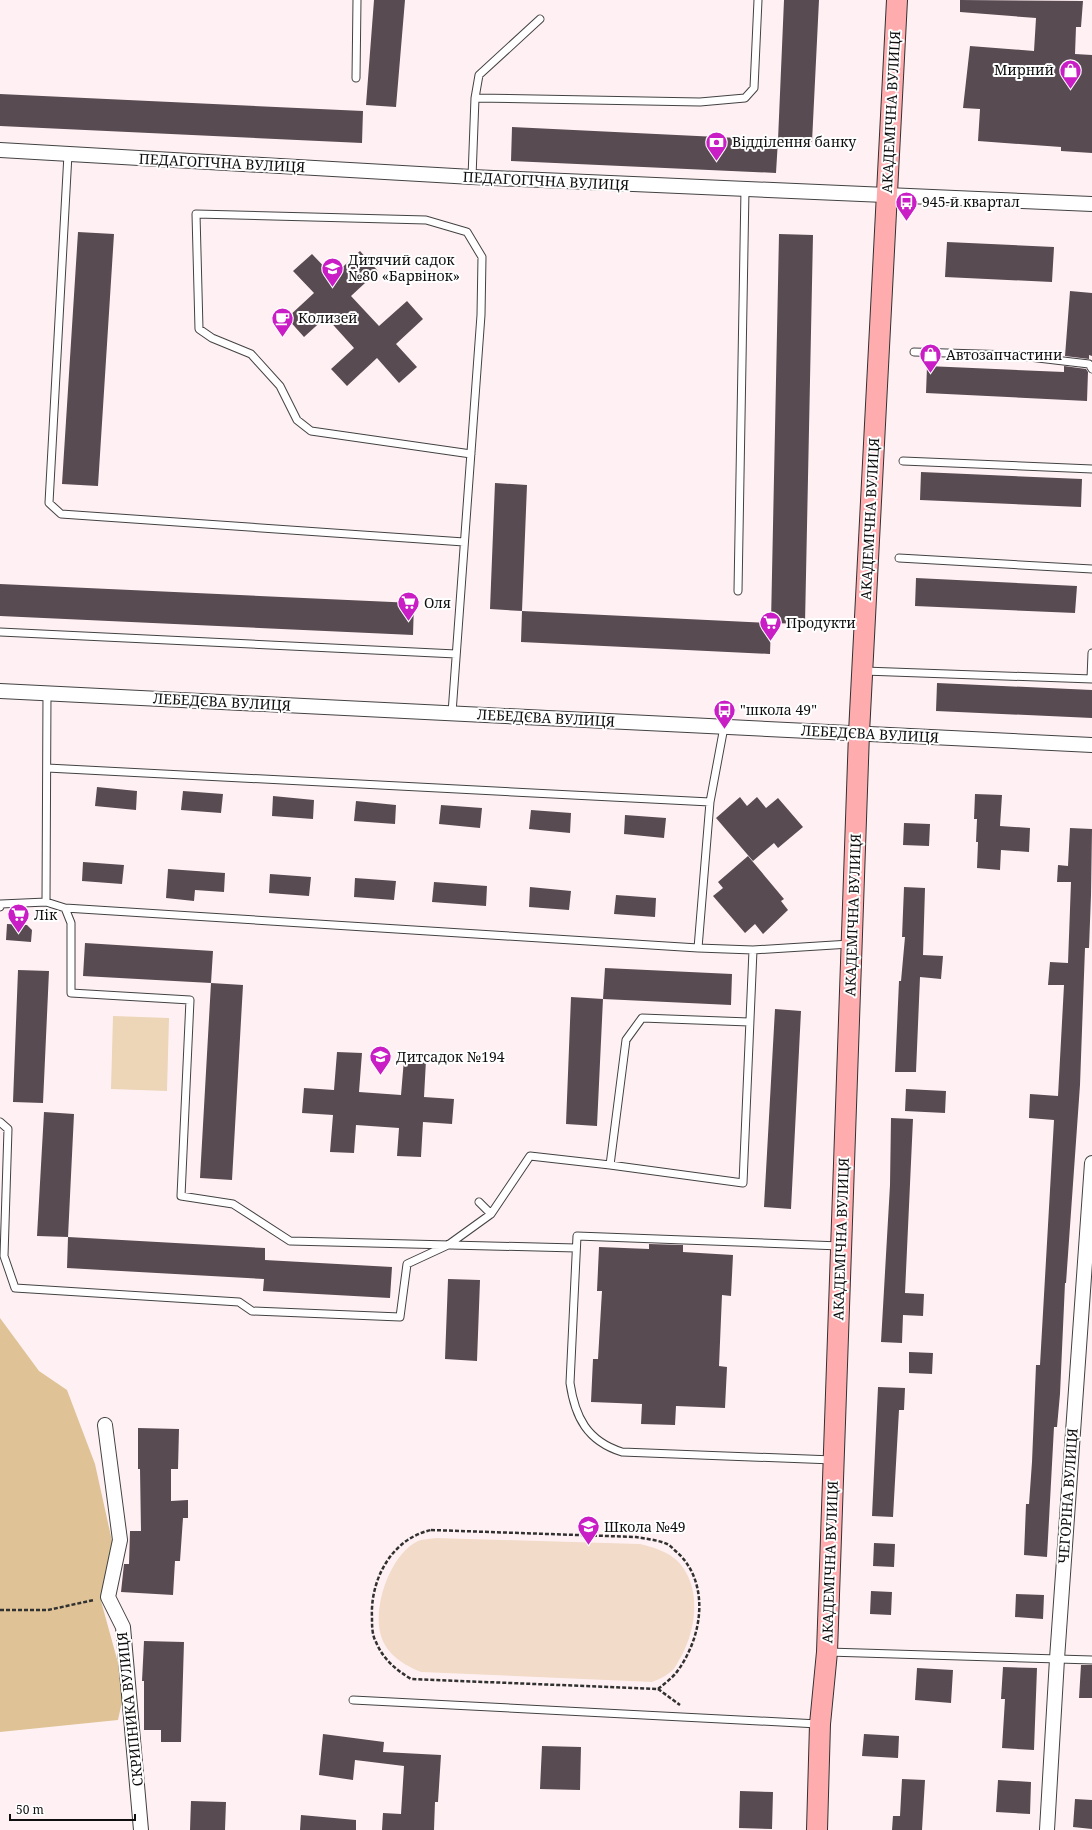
<svg xmlns="http://www.w3.org/2000/svg" width="1092" height="1830" viewBox="0 0 1092 1830" font-family="'Noto Serif',serif">
<style>
.green{fill:#edd5b7}
.forest{fill:#dfc396}
.pitch{fill:#f3dbca}
.building{fill:#594b52}
.lines{fill:none;stroke-linecap:round;stroke-linejoin:round}
.service-casing{stroke:#424242;stroke-width:9}
.minor-casing{stroke:#424242;stroke-width:16}
.secondary-casing{stroke:#313131;stroke-width:22}
.path{stroke:#313131;stroke-width:2.5;stroke-dasharray:4 2;stroke-linecap:butt}
.service{stroke:#fff;stroke-width:7}
.minor{stroke:#fff;stroke-width:14}
.secondary{stroke:#ffacaf;stroke-width:20}
.labels{text-anchor:middle;stroke-width:4;stroke-linejoin:round;paint-order:stroke}
.poi-label{font-size:14px;fill:#0f0f0f;stroke:#fff;text-anchor:start}
.street-label{font-size:14px;fill:#0f0f0f;stroke:#fff}
</style>
<rect width="100%" height="100%" fill="#fff1f3"/>
<path class="green" d="M113,1016L169,1018L167,1091L111,1089Z"/>
<path class="forest" d="M0,1318L39,1371L67,1390L95,1464L112,1541L101,1601L125,1688L118,1720L0,1732Z"/>
<path class="pitch" d="M436,1538L640,1544C656,1548 674,1553 684,1569C701,1595 695,1631 681,1657C678,1661 676,1667 673,1670C666,1676 660,1679 652,1682L421,1672C404,1665 387,1655 381,1636C372,1608 390,1554 418,1541C423,1539 431,1539 436,1538Z"/>
<path class="building" d="M374,0H405L396,107L366,105Z
M784,0H819L812,142L778,140Z
M960,0L1083,1L1081,27H1076L1075,54L1092,55V153L1061,151V147L978,141L980,109L963,108L970,46L1034,51L1036,18L960,12Z
M0,94L363,111L362,143L0,126Z
M512,127L778,140L776,173L511,161Z
M78,232L114,234L98,486L62,484Z
M779,234L813,235L805,624L771,623Z
M947,242L1054,247L1052,282L945,277Z
M360,251L378,271L351,296L379,326L407,301L423,319L396,344L417,367L399,383L377,358L347,386L331,369L354,348L326,317L304,337L287,318L314,293L293,271L312,254L333,276Z
M1070,291L1092,293V356L1089,355V359L1065,356Z
M927,366L1064,372V366L1086,369L1088,372L1087,401L926,393Z
M921,472L1082,479L1081,507L920,500Z
M495,483L527,485L522,611L490,609Z
M916,578L1077,586L1075,613L915,606Z
M0,584L414,603L413,635L0,616Z
M522,611L771,623L770,654L521,642Z
M937,683L1092,690V718L936,711Z
M97,787L137,791L136,810L95,806Z
M183,791L223,794L221,813L181,810Z
M975,794L1002,795L1000,826L1030,828L1029,852L1001,850L1000,870L977,868L978,842H976L977,819H974Z
M273,796L314,800L313,819L272,816Z
M740,797L747,806L757,797L766,808L778,798L803,827L778,848L774,843L753,861L716,818Z
M356,801L396,805L395,824L354,821Z
M441,805L482,808L480,828L439,824Z
M531,810L571,813L570,833L529,829Z
M625,815L666,818L664,838L624,834Z
M904,823L930,824L929,846L903,845Z
M1070,828L1092,829L1091,895L1089,948H1085L1080,1085L1066,1283H1065L1060,1394L1057,1427H1054L1047,1557L1024,1555L1026,1504H1029L1032,1462L1036,1365H1040L1054,1120L1029,1118L1030,1094L1058,1096L1064,985H1048L1050,962L1068,963L1071,882H1057L1058,865L1068,866Z
M748,856L784,899L781,901L788,910L763,934L755,924L745,933L713,896L723,888L718,882Z
M83,862L124,865L122,884L82,881Z
M168,869L225,873L224,892L195,890L194,901L166,898Z
M270,874L311,877L309,896L269,893Z
M355,878L396,881L394,900L354,897Z
M434,882L487,886L486,906L432,902Z
M530,887L571,891L569,910L529,907Z
M904,887L925,888L923,955L943,956L941,979L920,977L916,1072H895L899,981H901L905,937H902Z
M616,895L656,898L655,917L614,914Z
M7,924L27,925L32,930L31,942L6,940Z
M85,943L213,951L211,983L83,976Z
M605,968L732,974L731,1005L603,999Z
M18,970L49,971L43,1103L13,1102Z
M211,983L243,985L232,1180L200,1178Z
M571,997L603,999L597,1126L566,1124Z
M775,1009L801,1011L791,1209L764,1207Z
M337,1052L362,1053L359,1092L401,1095L404,1059L426,1060L424,1097L454,1099L452,1124L423,1122L421,1157L397,1156L399,1128L356,1125L354,1153L330,1152L333,1115L302,1113L304,1088L334,1090Z
M906,1089L946,1091L945,1113L905,1111Z
M44,1112L74,1114L68,1237L37,1236Z
M891,1118L913,1119L905,1293L924,1294L923,1316L903,1315L902,1343L881,1342L890,1185Z
M68,1237L265,1248V1260L392,1267L390,1298L263,1291L264,1279L67,1268Z
M649,1244L683,1245V1252L733,1255L731,1296L722,1295L719,1366L727,1367L725,1408L676,1406L675,1425L641,1424L642,1404L591,1402L593,1359H598L602,1291H597L599,1247L649,1249Z
M448,1279L480,1280L477,1361L445,1359Z
M909,1352L933,1353L932,1374L909,1373Z
M878,1387L905,1388L904,1410H899L893,1517L872,1516Z
M138,1428L179,1429L178,1469H171V1501L188,1500V1518H183L180,1561H175L173,1595L121,1592L124,1564H129L130,1531H141L140,1469H138Z
M874,1543L895,1544L894,1567L873,1566Z
M871,1591L892,1592L891,1615L870,1614Z
M1016,1594L1044,1595L1043,1619L1015,1617Z
M144,1641L184,1642L181,1742H161V1730H144V1681H142Z
M1081,1665H1092V1698H1079Z
M1003,1667L1037,1668L1034,1750L1002,1748L1005,1699H1001Z
M917,1668L953,1670L951,1703L915,1700Z
M323,1734L384,1742L383,1752L441,1755L438,1802H435L434,1830H382L383,1813L401,1814L404,1766L355,1760L353,1780L319,1775Z
M864,1734L899,1736L898,1758L862,1756Z
M542,1746L581,1747L580,1790L540,1789Z
M902,1779L925,1780L922,1830H892L893,1816H900Z
M998,1780L1031,1782L1030,1814L996,1812Z
M740,1791L773,1792L772,1829L739,1828Z
M1075,1799L1092,1800V1829L1073,1827Z
M191,1801L226,1802L225,1830H190Z
M301,1815L356,1820V1830H300Z"/>
<g class="lines">
<defs>
<path id="service" d="M356,78L357,0
M475,98L700,102L745,98L754,88L758,0
M68,154L49,503L61,514L464,542
M472,177L475,98L479,75L540,19
M914,352L1012,355L1089,364L1092,369
M903,461L1092,469
M899,558L1092,569
M738,591L745,189
M0,632L456,654
M864,671L1092,679
M1091,679L1092,653
M47,693L46,902L65,908L71,923V993L190,1000L181,1196L233,1204L290,1241L576,1248
M452,713L481,315L482,257L467,232L426,220L196,214L199,329L212,338L251,354L280,386L297,420L311,431L471,454
M724,727L710,802L698,948L753,950
M47,768L710,802
M0,907L1,904L46,902
M65,908L698,948
M749,1022L642,1018L626,1040L610,1165L743,1183L753,950L850,944
M0,1122L8,1129L4,1256L15,1288L239,1302L252,1311L400,1317L407,1264L448,1245L491,1214L530,1156L610,1165
M479,1202L491,1214
M833,1460L622,1452C587,1441 575,1417 570,1383L577,1236L840,1246
M828,1652L1092,1660
M353,1700L818,1724"/>
<path id="minor" d="M0,150L472,177L1092,204
M0,691L1092,745
M105,1425L120,1540L108,1597L123,1627L141,1830
M1047,1830L1057,1659L1092,1163"/>
<path id="secondary" d="M817,1830L820,1724L827,1652L859,733L897,0"/>
</defs>
<use href="#service" class="service-casing"/>
<use href="#minor" class="minor-casing"/>
<use href="#secondary" class="secondary-casing"/>
<path class="path" d="M431,1530L636,1537C646,1539 660,1540 669,1545C672,1547 675,1551 678,1553C711,1585 702,1639 676,1673C671,1679 664,1684 658,1689L411,1679C395,1669 383,1659 376,1642C372,1635 372,1626 372,1618C370,1580 391,1539 431,1530Z
M0,1610H48L94,1600
M658,1689L680,1705"/>
<use href="#service" class="service"/>
<use href="#minor" class="minor"/>
<use href="#secondary" class="secondary"/>
</g>
<defs>
<symbol id="shop-pin" viewBox="-11 -11 22 30"><path d="M0 17L-7.5 6A9.5 9.5 0 1 1 7.5 6Z" fill="#c91dc5" stroke="#fff"/><path d="M-5-2.5h2.3a2.7 3.5 0 0 1 5.4 0H5L5.5 6h-11ZM-1.5-2.5h3a1.5 2.3 0 0 0-3 0Z" fill="#fff"/></symbol>
<symbol id="bank-pin" viewBox="-11 -11 22 30"><path d="M0 17L-7.5 6A9.5 9.5 0 1 1 7.5 6Z" fill="#c91dc5" stroke="#fff"/><path d="M-6-4H6V4H-6ZM0-2.3a2.3 2.3 0 1 0 0 4.6a2.3 2.3 0 1 0 0-4.6Z" fill="#fff"/></symbol>
<symbol id="bus-pin" viewBox="-11 -11 22 30"><path d="M0 17L-7.5 6A9.5 9.5 0 1 1 7.5 6Z" fill="#c91dc5" stroke="#fff"/><path d="M-5-6H5V4H4V6H2V4H-2V6H-4V4H-5ZM-3.5-4V0h7V-4ZM-3.5 1.2v1.5H-2V1.2ZM2 1.2v1.5H3.5V1.2Z" fill="#fff"/></symbol>
<symbol id="school-pin" viewBox="-11 -11 22 30"><path d="M0 17L-7.5 6A9.5 9.5 0 1 1 7.5 6Z" fill="#c91dc5" stroke="#fff"/><path d="M0-5L7-2L0 1L-7-2ZM-4 1L0 2.5L4 1V4Q0 6-4 4Z" fill="#fff"/></symbol>
<symbol id="cafe-pin" viewBox="-11 -11 22 30"><path d="M0 17L-7.5 6A9.5 9.5 0 1 1 7.5 6Z" fill="#c91dc5" stroke="#fff"/><path d="M-5.5-4.5H6V0H3Q3 3.5 0 3.5H-2.5Q-5.5 3.5-5.5 0ZM3-3.2v2h1.7v-2ZM-6 4.5H4V6H-6Z" fill="#fff"/></symbol>
<symbol id="supermarket-pin" viewBox="-11 -11 22 30"><path d="M0 17L-7.5 6A9.5 9.5 0 1 1 7.5 6Z" fill="#c91dc5" stroke="#fff"/><path d="M-6-5.5h2.5l.6 2H6L4.5 2H-2.5L-4.4-4H-6ZM-1.5 3.2a1.3 1.3 0 1 0 .1 0ZM3 3.2a1.3 1.3 0 1 0 .1 0Z" fill="#fff"/></symbol>
</defs>
<g fill-rule="evenodd">
<use href="#shop-pin" x="1058" y="58" width="25" height="34"/>
<use href="#bank-pin" x="704" y="130" width="25" height="34"/>
<use href="#bus-pin" x="894" y="190" width="25" height="34"/>
<use href="#school-pin" x="320" y="256" width="25" height="34"/>
<use href="#cafe-pin" x="270" y="306" width="25" height="34"/>
<use href="#shop-pin" x="918" y="342" width="25" height="34"/>
<use href="#supermarket-pin" x="396" y="590" width="25" height="34"/>
<use href="#supermarket-pin" x="758" y="610" width="25" height="34"/>
<use href="#bus-pin" x="712" y="698" width="25" height="34"/>
<use href="#supermarket-pin" x="6" y="902" width="25" height="34"/>
<use href="#school-pin" x="368" y="1044" width="25" height="34"/>
<use href="#school-pin" x="576" y="1514" width="25" height="34"/>
</g>
<g class="labels">
<g class="poi-label">
<text x="1054" y="75" text-anchor="end">Мирний</text>
<text x="732" y="147">Відділення банку</text>
<text x="922" y="207">945-й квартал</text>
<text x="348" y="265">Дитячий садок<tspan x="348" dy="16">№80 «Барвінок»</tspan></text>
<text x="298" y="323">Колизей</text>
<text x="946" y="360">Автозапчастини</text>
<text x="424" y="608">Оля</text>
<text x="786" y="628">Продукти</text>
<text x="740" y="715">"школа 49"</text>
<text x="34" y="920">Лік</text>
<text x="396" y="1062">Дитсадок №194</text>
<text x="604" y="1532">Школа №49</text>
</g>
<g class="street-label">
<text transform="translate(891 112) rotate(-87)" y="5">АКАДЕМІЧНА ВУЛИЦЯ</text>
<text transform="translate(222 163) rotate(3)" y="5">ПЕДАГОГІЧНА ВУЛИЦЯ</text>
<text transform="translate(546 181) rotate(3)" y="5">ПЕДАГОГІЧНА ВУЛИЦЯ</text>
<text transform="translate(870 519) rotate(-87)" y="5">АКАДЕМІЧНА ВУЛИЦЯ</text>
<text transform="translate(222 702) rotate(3)" y="5">ЛЕБЕДЄВА ВУЛИЦЯ</text>
<text transform="translate(546 718) rotate(3)" y="5">ЛЕБЕДЄВА ВУЛИЦЯ</text>
<text transform="translate(870 734) rotate(3)" y="5">ЛЕБЕДЄВА ВУЛИЦЯ</text>
<text transform="translate(853 915) rotate(-88)" y="5">АКАДЕМІЧНА ВУЛИЦЯ</text>
<text transform="translate(841 1239) rotate(-88)" y="5">АКАДЕМІЧНА ВУЛИЦЯ</text>
<text transform="translate(1068 1496) rotate(-86)" y="5">ЧЕГОРІНА ВУЛИЦЯ</text>
<text transform="translate(830 1562) rotate(-88)" y="5">АКАДЕМІЧНА ВУЛИЦЯ</text>
<text transform="translate(130 1709) rotate(-96)" y="5">СКРИПНИКА ВУЛИЦЯ</text>
</g>
</g>
<path d="M10 1814v6h125v-6" fill="none" stroke="#0f0f0f" stroke-width="2"/>
<text x="16" y="1814" font-size="12" fill="#0f0f0f" stroke="#ffffff" stroke-width="3" paint-order="stroke">50 m</text>
</svg>
